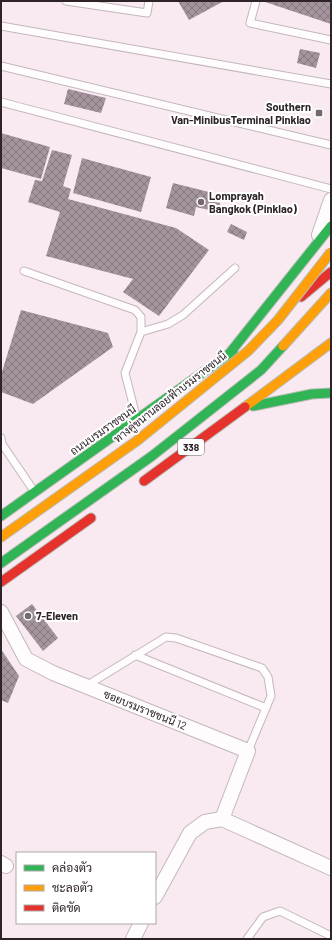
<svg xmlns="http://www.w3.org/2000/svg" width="332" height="940" viewBox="0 0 332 940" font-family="Barlow,Sarabun,sans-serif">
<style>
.building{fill:url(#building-cross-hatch)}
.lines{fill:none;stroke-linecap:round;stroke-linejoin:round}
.lane-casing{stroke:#c3b7bd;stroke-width:9}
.street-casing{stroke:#c3b7bd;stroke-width:16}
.fast-casing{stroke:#b8bbb3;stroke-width:11}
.slow-casing{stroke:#b8bbb3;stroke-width:11}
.jam-casing{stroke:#b8bbb3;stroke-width:11}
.lane{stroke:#fefcfd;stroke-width:7}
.street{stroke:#fefcfd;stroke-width:14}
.fast{stroke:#30b455;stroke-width:9}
.slow{stroke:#ff9f0a;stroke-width:9}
.jam{stroke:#e5322d;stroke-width:9}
.slow-bridge-casing{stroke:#b8bbb3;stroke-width:11;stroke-linecap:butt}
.slow-bridge{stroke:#ff9f0a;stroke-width:9}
.poi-dot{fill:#74696f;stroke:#fff;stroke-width:1.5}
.labels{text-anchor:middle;stroke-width:4;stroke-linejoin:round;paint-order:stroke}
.shield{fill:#fff;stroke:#6c6569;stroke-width:1}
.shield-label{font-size:10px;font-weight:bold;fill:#2d2329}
.poi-label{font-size:11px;font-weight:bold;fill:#2d2329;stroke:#fff;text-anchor:start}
.street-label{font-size:11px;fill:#2d2329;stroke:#fff}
</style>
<defs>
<pattern id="building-cross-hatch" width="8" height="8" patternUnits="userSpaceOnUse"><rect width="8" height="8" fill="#a4949d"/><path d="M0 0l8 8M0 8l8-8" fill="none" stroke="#867880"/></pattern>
</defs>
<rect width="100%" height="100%" fill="#f9eaf2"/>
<path class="building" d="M178,1H224L189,20Z
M262,1H331V24Z
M300,49L320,53L316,68L297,63Z
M68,89L106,98L101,113L64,104Z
M1,133L50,147L41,179L1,168Z
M52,150L72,155L63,186L71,189L68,199L176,228L209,250L159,316L123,292L133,279L46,256L60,212L28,202L35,180L42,181Z
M82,158L151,177L141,212L73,193Z
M173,183L213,193L211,201L220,203L218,212L196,207L194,216L166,208Z
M231,224L247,232L244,240L227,232Z
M21,310L108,333L113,347L33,404L1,392V375Z
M32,604L58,638L43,651L16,616Z
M1,649L19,676L8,703L1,700Z"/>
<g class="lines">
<defs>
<path id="lane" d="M66,1L147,13L149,1
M256,1L250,23L331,40
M1,26L331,84
M1,66L331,145
M1,102L331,189
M24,271L135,310L141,317V332L125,373L136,416
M141,332L168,324L183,315L235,268
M1,438L2,444L34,491
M135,655L266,708
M86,686L166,637L176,638L262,668L268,677L271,696L248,751
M247,939L263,917L280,911L331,936"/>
<path id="street" d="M319,235L331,200
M1,612L26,659L53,673L248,751L222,819L205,822L190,833L155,897
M222,819L331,868
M1,863L6,866
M133,939L141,923"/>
<path id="fast" d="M229,354L331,226
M253,406L312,394L331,393
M1,516L233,351
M1,563L152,456L261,370L283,346"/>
<path id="slow" d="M283,346L331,293
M245,407L331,343
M1,537L138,440"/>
<path id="jam" d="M301,297L331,272
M144,481L245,407
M1,582L91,518"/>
</defs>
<use href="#lane" class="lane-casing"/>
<use href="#street" class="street-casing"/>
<use href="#fast" class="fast-casing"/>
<use href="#slow" class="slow-casing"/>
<use href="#jam" class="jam-casing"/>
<use href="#lane" class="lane"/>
<use href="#street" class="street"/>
<use href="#fast" class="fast"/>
<use href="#slow" class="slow"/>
<use href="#jam" class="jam"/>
<defs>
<path id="slow-bridge" d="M138,440L248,351L278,320L331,252"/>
</defs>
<use href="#slow-bridge" class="slow-bridge-casing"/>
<use href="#slow-bridge" class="slow-bridge"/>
</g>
<g class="poi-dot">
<rect x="315" y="109" width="8" height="8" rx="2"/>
<circle cx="201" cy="202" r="4"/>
<circle cx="28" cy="616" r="4"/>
</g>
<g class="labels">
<rect class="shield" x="178" y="439" width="26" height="16" rx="3"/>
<g class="shield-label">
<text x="191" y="451">338</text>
</g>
<g class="poi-label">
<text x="311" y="111" text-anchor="end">Southern<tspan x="311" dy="13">Van-MinibusTerminal Pinklao</tspan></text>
<text x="209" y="200">Lomprayah<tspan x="209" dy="13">Bangkok (Pinklao)</tspan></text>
<text x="36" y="620">7-Eleven</text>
</g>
<g class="street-label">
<text transform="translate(170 397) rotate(-38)" y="4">ทางคู่ขนานลอยฟ้าบรมราชชนนี</text>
<text transform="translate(103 430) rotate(-35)" y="4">ถนนบรมราชชนนี</text>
<text transform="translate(145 710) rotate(22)" y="4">ซอยบรมราชชนนี 12</text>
</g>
</g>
<rect width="332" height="940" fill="none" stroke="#2d2329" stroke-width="4"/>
<rect x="16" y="852" width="140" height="72" fill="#ffffff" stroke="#aba7a9"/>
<rect x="24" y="865" width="20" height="6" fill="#30b455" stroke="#aba7a9"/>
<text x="52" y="872" font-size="12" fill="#2d2329">คล่องตัว</text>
<rect x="24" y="885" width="20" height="6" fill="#ff9f0a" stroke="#aba7a9"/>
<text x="52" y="892" font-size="12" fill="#2d2329">ชะลอตัว</text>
<rect x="24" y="905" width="20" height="6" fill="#e5322d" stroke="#aba7a9"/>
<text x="52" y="912" font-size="12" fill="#2d2329">ติดขัด</text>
</svg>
